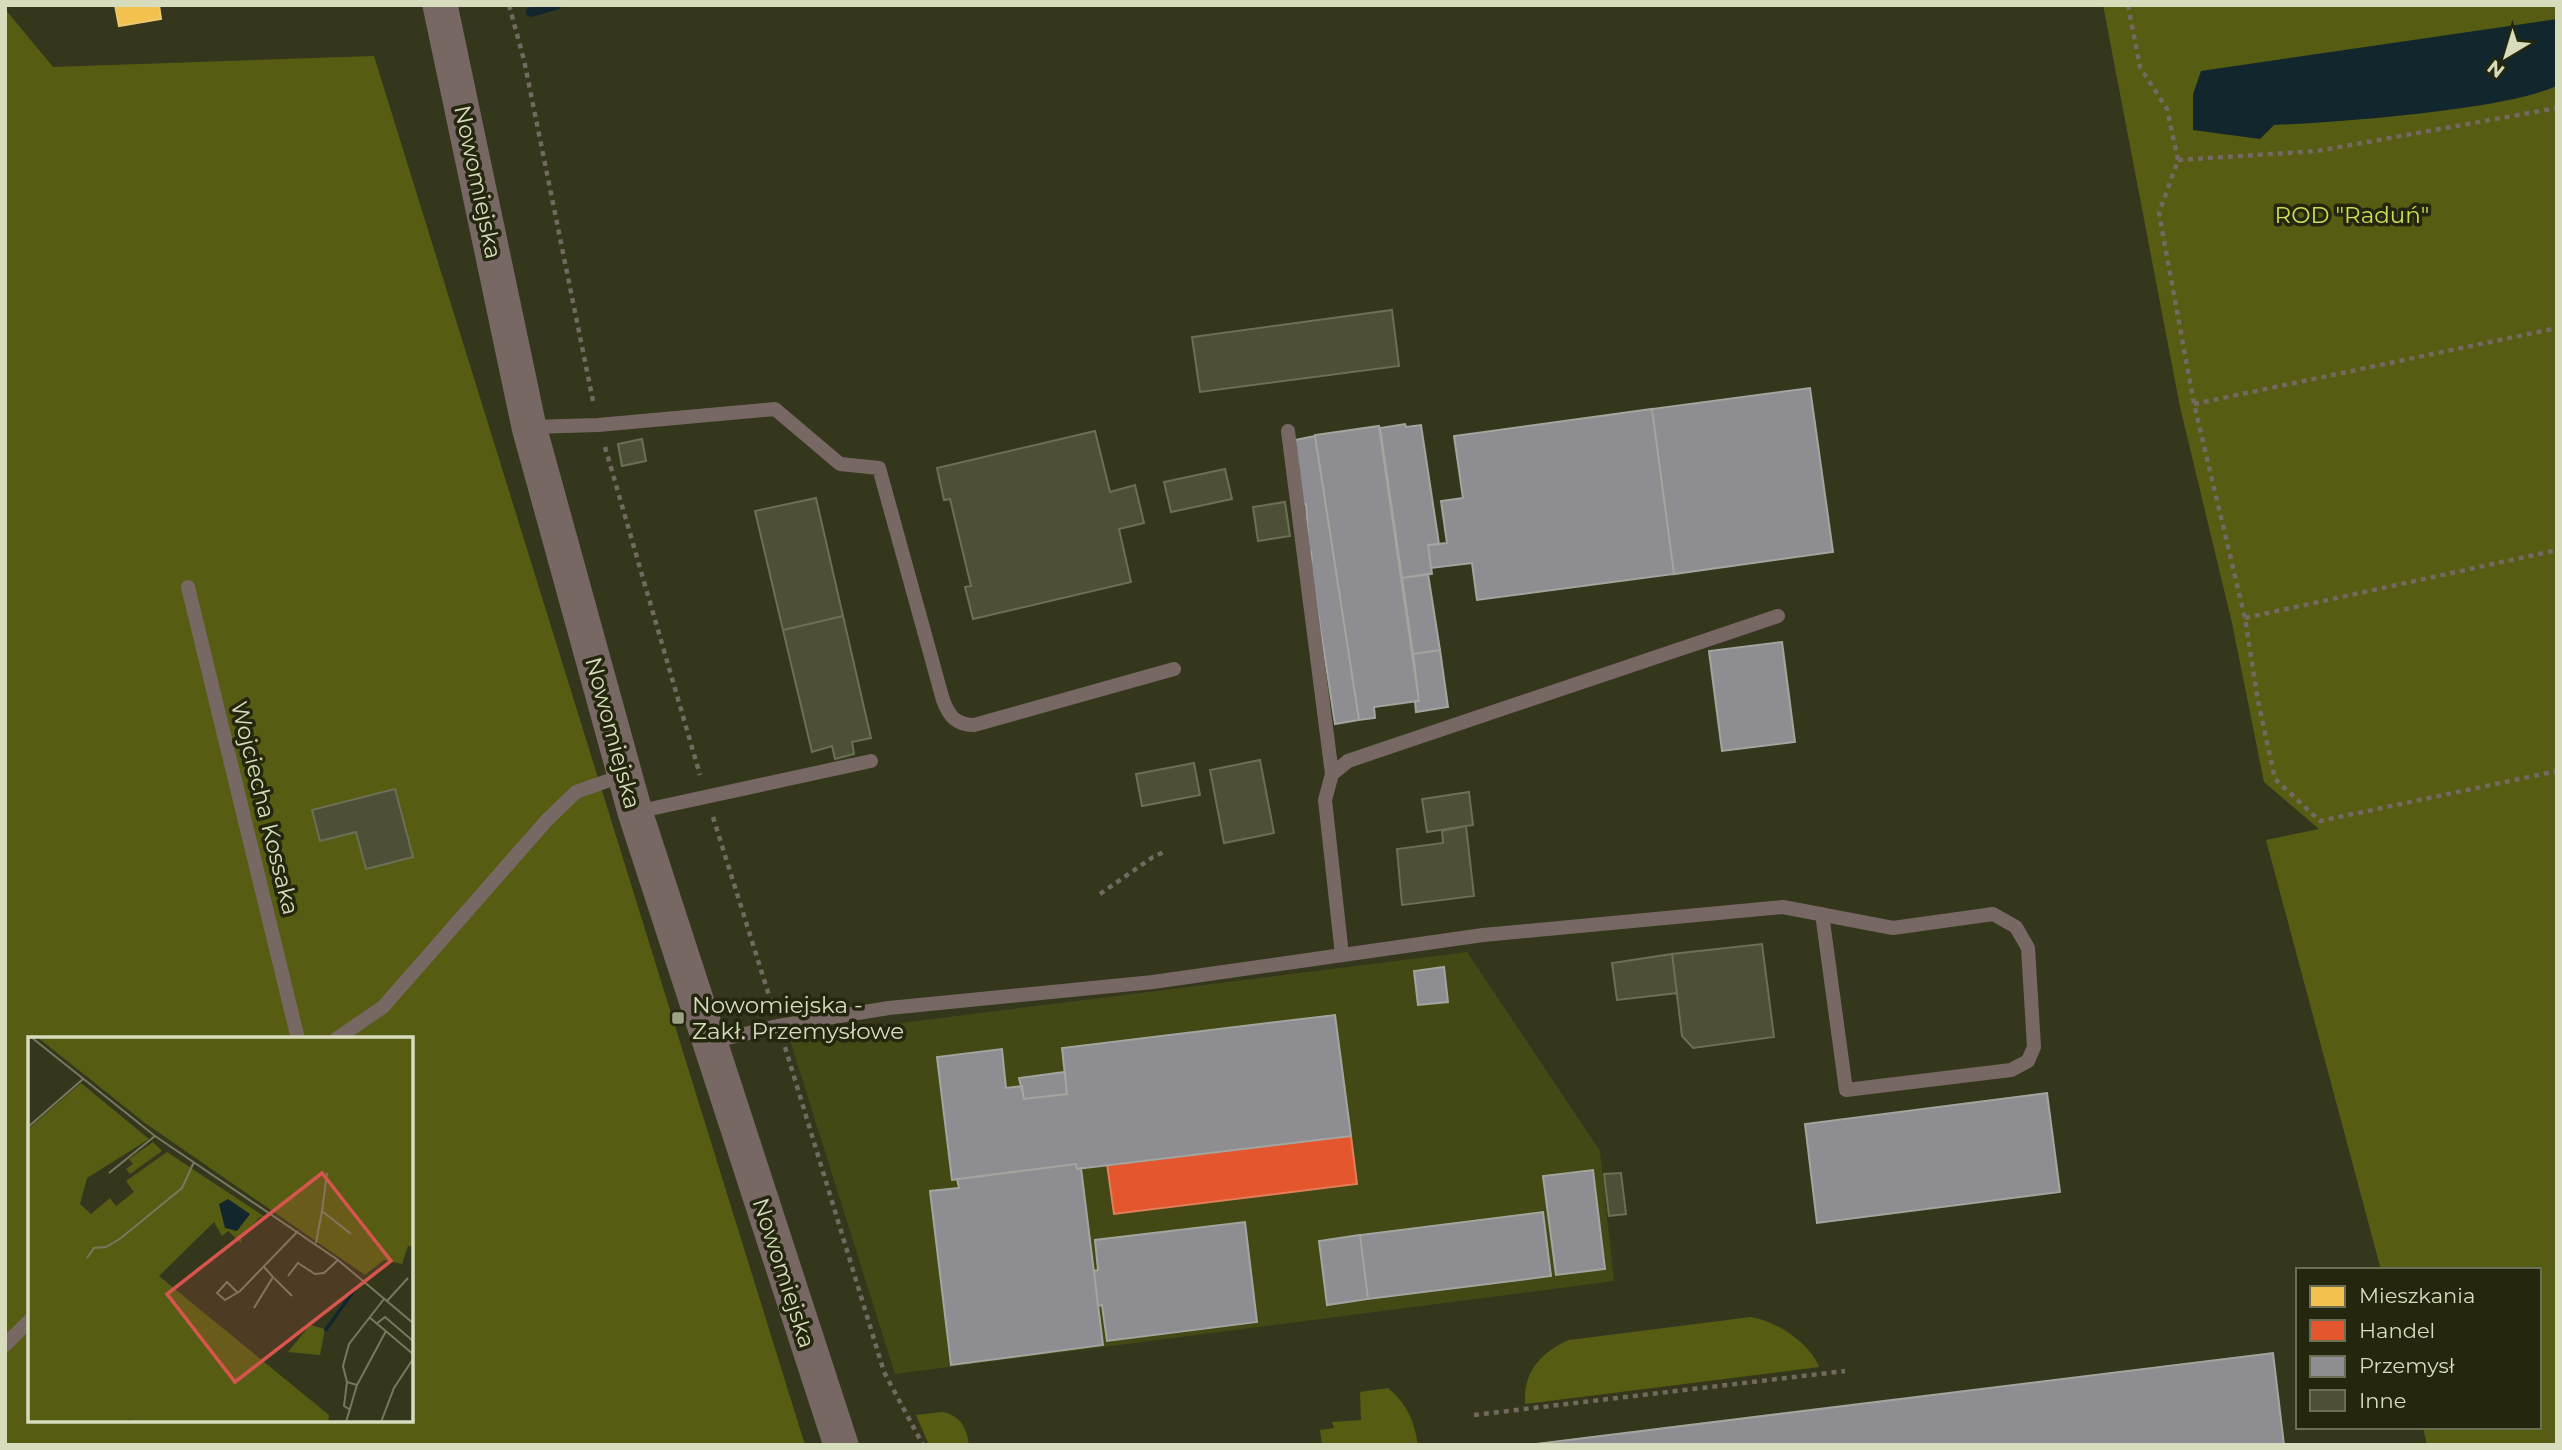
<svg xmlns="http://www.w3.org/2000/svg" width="2562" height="1450" viewBox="0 0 2562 1450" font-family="Montserrat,sans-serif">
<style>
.built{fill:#444815}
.green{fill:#575c13;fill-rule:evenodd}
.water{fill:#12262d}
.homes{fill:#f2c14e;stroke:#eac96f;stroke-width:2}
.shops{fill:#e4572e;stroke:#e07f59;stroke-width:2}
.industry{fill:#8d8d92;stroke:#a3a59f;stroke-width:2}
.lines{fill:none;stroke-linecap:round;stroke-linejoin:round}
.stream{stroke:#12262d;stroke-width:10}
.building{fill:#4d4f37;stroke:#6c6f56;stroke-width:2}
.path{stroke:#726960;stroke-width:4.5;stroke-dasharray:5 5;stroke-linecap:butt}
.service{stroke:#776864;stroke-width:14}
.tertiary{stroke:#776864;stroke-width:35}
.poi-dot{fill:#9ea284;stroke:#24270d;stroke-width:2.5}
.labels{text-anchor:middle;stroke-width:7;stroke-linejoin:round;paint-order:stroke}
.street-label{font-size:23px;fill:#d7dcbc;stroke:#24270d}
.park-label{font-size:23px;fill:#d0dc54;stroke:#24270d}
.poi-label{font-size:23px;fill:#d7dcbc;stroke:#24270d;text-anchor:start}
.inset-river{fill:none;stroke:#12262d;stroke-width:3.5}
.inset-road{fill:none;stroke:#76795d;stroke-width:2}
.view{fill:#d6554d;fill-opacity:0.15;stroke:#d6554d;stroke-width:3.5}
.inset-edge{fill:none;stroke:#d7dcbc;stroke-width:3.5}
</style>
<rect width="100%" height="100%" fill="#35371d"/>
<path class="built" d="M1467,952L1600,1151L1614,1281L895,1374L789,1037Z"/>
<path class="green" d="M2103,5H2557V1445H2427L2423,1427H2539V1270H2381L2266,840L2319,829L2264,782L2232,623L2180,407Z
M5,9L53,67L374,56L805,1445H5ZM30,1039H411V1420H30Z
M1751,1317C1776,1321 1810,1343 1819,1367L1525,1404C1523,1372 1541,1352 1569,1340Z
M1388,1388C1407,1404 1414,1420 1418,1445H1322L1320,1430L1334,1428L1332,1422L1361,1420L1360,1392Z
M942,1412C960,1415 967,1428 969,1445H929L916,1415Z"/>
<path class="water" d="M2557,19V86C2527,98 2494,103 2462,108C2399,117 2337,122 2274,125L2260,139L2193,130V94L2201,71Z"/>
<path class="homes" d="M115,5H159L161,19L119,26Z"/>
<path class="shops" d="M1351,1136L1357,1184L1114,1214L1107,1164Z"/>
<path class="industry" d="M1810,388L1833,552L1674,574L1652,409Z
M1652,409L1674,574L1477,600L1472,563L1431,568L1428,545L1447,543L1441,501L1463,498L1454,436Z
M1405,424L1406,427L1421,425L1439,544L1428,545L1432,574L1402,578L1380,428Z
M1379,426L1419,701L1374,707L1375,718L1359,720L1315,435Z
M1315,436L1359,720L1335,724L1310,560H1312L1311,552L1309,553L1306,504L1303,505L1295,440Z
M1428,574L1440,650L1413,654L1402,578Z
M1782,642L1795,742L1722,751L1709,651Z
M1440,650L1448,707L1416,712L1415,701H1419L1413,654Z
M1444,967L1448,1002L1418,1005L1414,971Z
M1335,1015L1351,1136L1077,1169L1076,1164L952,1180L937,1057L1002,1049L1006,1088L1022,1086L1024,1099L1067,1094L1062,1048Z
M1065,1072L1067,1094L1024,1099L1019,1078Z
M2047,1093L2060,1192L1817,1223L1805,1124Z
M1076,1164L1077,1169L1081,1168L1103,1345L951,1365L930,1191L959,1188L957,1179Z
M1593,1170L1605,1269L1556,1275L1543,1176Z
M1543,1212L1551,1276L1368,1299L1360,1235Z
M1245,1222L1257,1322L1107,1341L1102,1305L1098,1306L1094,1271L1098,1270L1095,1240Z
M1360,1235L1368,1299L1327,1305L1319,1241Z
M2273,1353L2284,1445H1528Z"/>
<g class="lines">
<path class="stream" d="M531,12L556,5"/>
</g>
<path class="building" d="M1392,310L1399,366L1200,392L1192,337Z
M1095,431L1110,492L1135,485L1144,523L1119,529L1131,582L973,619L965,587L971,586L950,499L944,500L937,468Z
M642,439L646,461L622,466L618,444Z
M1225,469L1232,499L1171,512L1164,482Z
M816,498L843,616L783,630L755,511Z
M1285,502L1290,536L1258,541L1253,507Z
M843,616L871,738L852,742L854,754L835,759L832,746L812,752L783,630Z
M1260,760L1274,833L1224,843L1210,770Z
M1194,763L1200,795L1142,806L1136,774Z
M395,789L413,857L366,869L356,832L320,841L312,810Z
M1469,792L1473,825L1427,832L1422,799Z
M1466,826L1474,896L1402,905L1397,849L1443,843L1442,831Z
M1762,944L1774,1037L1693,1048L1682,1036L1672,954Z
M1672,954L1677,993L1617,1000L1612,963Z
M1621,1173L1626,1214L1609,1216L1604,1174Z"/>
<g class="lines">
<path class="path" d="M509,5L524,60L593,401
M2128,5L2140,67L2167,109L2178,160L2159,213L2194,404L2245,618L2258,701L2275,779L2320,821L2557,771
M2178,160L2317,151L2557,108
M2194,404L2557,328
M605,447L700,775
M2245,618L2557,550
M713,817L772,1005
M1100,894L1153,857L1164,852
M785,1047L884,1372L923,1445
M1474,1415L1845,1371"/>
<path class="service" d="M531,427L598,425L775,409L840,464L879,468L943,700C949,716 956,725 974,725L1174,669
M1288,431L1332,774
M188,587L298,1039
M636,812L871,761
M1342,955L1325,800L1332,774L1348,761L1778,616
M336,1039L383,1007L547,820L576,792L624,775
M711,1042L778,1026L889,1008L1153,982L1483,935L1783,907L1893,928L1993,914L2016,927L2028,948L2034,1047L2028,1061L2011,1070L1846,1090L1822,914
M5,1345L30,1320"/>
<path class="tertiary" d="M440,5L529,427L635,812L841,1445"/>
</g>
<rect class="poi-dot" x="671" y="1011" width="14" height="14" rx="3.5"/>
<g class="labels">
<g class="street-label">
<text transform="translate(478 182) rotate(78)" y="8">Nowomiejska</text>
<text transform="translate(613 733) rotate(75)" y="8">Nowomiejska</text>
<text transform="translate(265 808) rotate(76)" y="8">Wojciecha Kossaka</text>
<text transform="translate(784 1273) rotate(72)" y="8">Nowomiejska</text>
</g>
<g class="park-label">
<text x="2352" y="223">ROD "Raduń"</text>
</g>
<g class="poi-label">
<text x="692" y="1013">Nowomiejska -<tspan x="692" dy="26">Zakł. Przemysłowe</tspan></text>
</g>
</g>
<g transform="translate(28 1037)">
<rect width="385" height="385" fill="#35371d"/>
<path d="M9,0H385V209H380L374,227L356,223L337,238L117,86ZM53,46L121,102L59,141L52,167L63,177L82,161L88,169L106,155L98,144L139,115L240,182L232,180L214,198L213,206L200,194L194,199L186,185L131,239L301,378L300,385H105L101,381L103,385H0V92ZM125,105L134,114L102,137L98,132L105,127L101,122ZM282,288L297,292L292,318L260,315Z" fill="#575c13"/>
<path d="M200,162L222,177L209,194L197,191L191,167Z" fill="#12262d"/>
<path class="inset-river" d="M297,294L330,248"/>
<path class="inset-road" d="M3,0L127,99L310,223L385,286M0,90L55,42M81,136L127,99M299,136L294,174L323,197M288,206L294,174M59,221L66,211L78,210L93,201L154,151L166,125M260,239L270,226L287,237L296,236L310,223M246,241L264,259M209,255L199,245L189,256L197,263L212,254L270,194M356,262L321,307L315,329L319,345L329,348L358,294M359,264L380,241M226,271L245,240L236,230M341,280L385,317M348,287L357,280L385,304M319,345L316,369L321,372M318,385L329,348M353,385L366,351L385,322"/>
<path class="view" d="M294,136L363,224L207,345L139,257Z"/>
<rect width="385" height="385" class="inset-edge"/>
</g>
<rect width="2562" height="1450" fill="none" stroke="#d7dcbc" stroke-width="14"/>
<rect x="2296" y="1268" width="245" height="161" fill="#24270d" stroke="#6c6f53" stroke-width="2"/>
<rect x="2310" y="1286" width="35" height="21" fill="#f2c14e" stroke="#6c6f53" stroke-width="2"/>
<text x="2359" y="1303" font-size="21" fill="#d7dcbc">Mieszkania</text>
<rect x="2310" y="1320" width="35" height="21" fill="#e4572e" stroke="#6c6f53" stroke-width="2"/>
<text x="2359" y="1338" font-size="21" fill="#d7dcbc">Handel</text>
<rect x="2310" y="1356" width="35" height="21" fill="#8d8d92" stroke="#6c6f53" stroke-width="2"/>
<text x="2359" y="1373" font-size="21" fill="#d7dcbc">Przemysł</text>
<rect x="2310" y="1390" width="35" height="21" fill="#4d4f37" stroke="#6c6f53" stroke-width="2"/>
<text x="2359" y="1408" font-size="21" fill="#d7dcbc">Inne</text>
<g transform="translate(2506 56) rotate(218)" stroke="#24270d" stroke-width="5" paint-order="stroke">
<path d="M0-5L12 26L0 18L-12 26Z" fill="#d7dcbc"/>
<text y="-10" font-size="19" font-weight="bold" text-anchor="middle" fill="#d7dcbc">N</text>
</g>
</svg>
